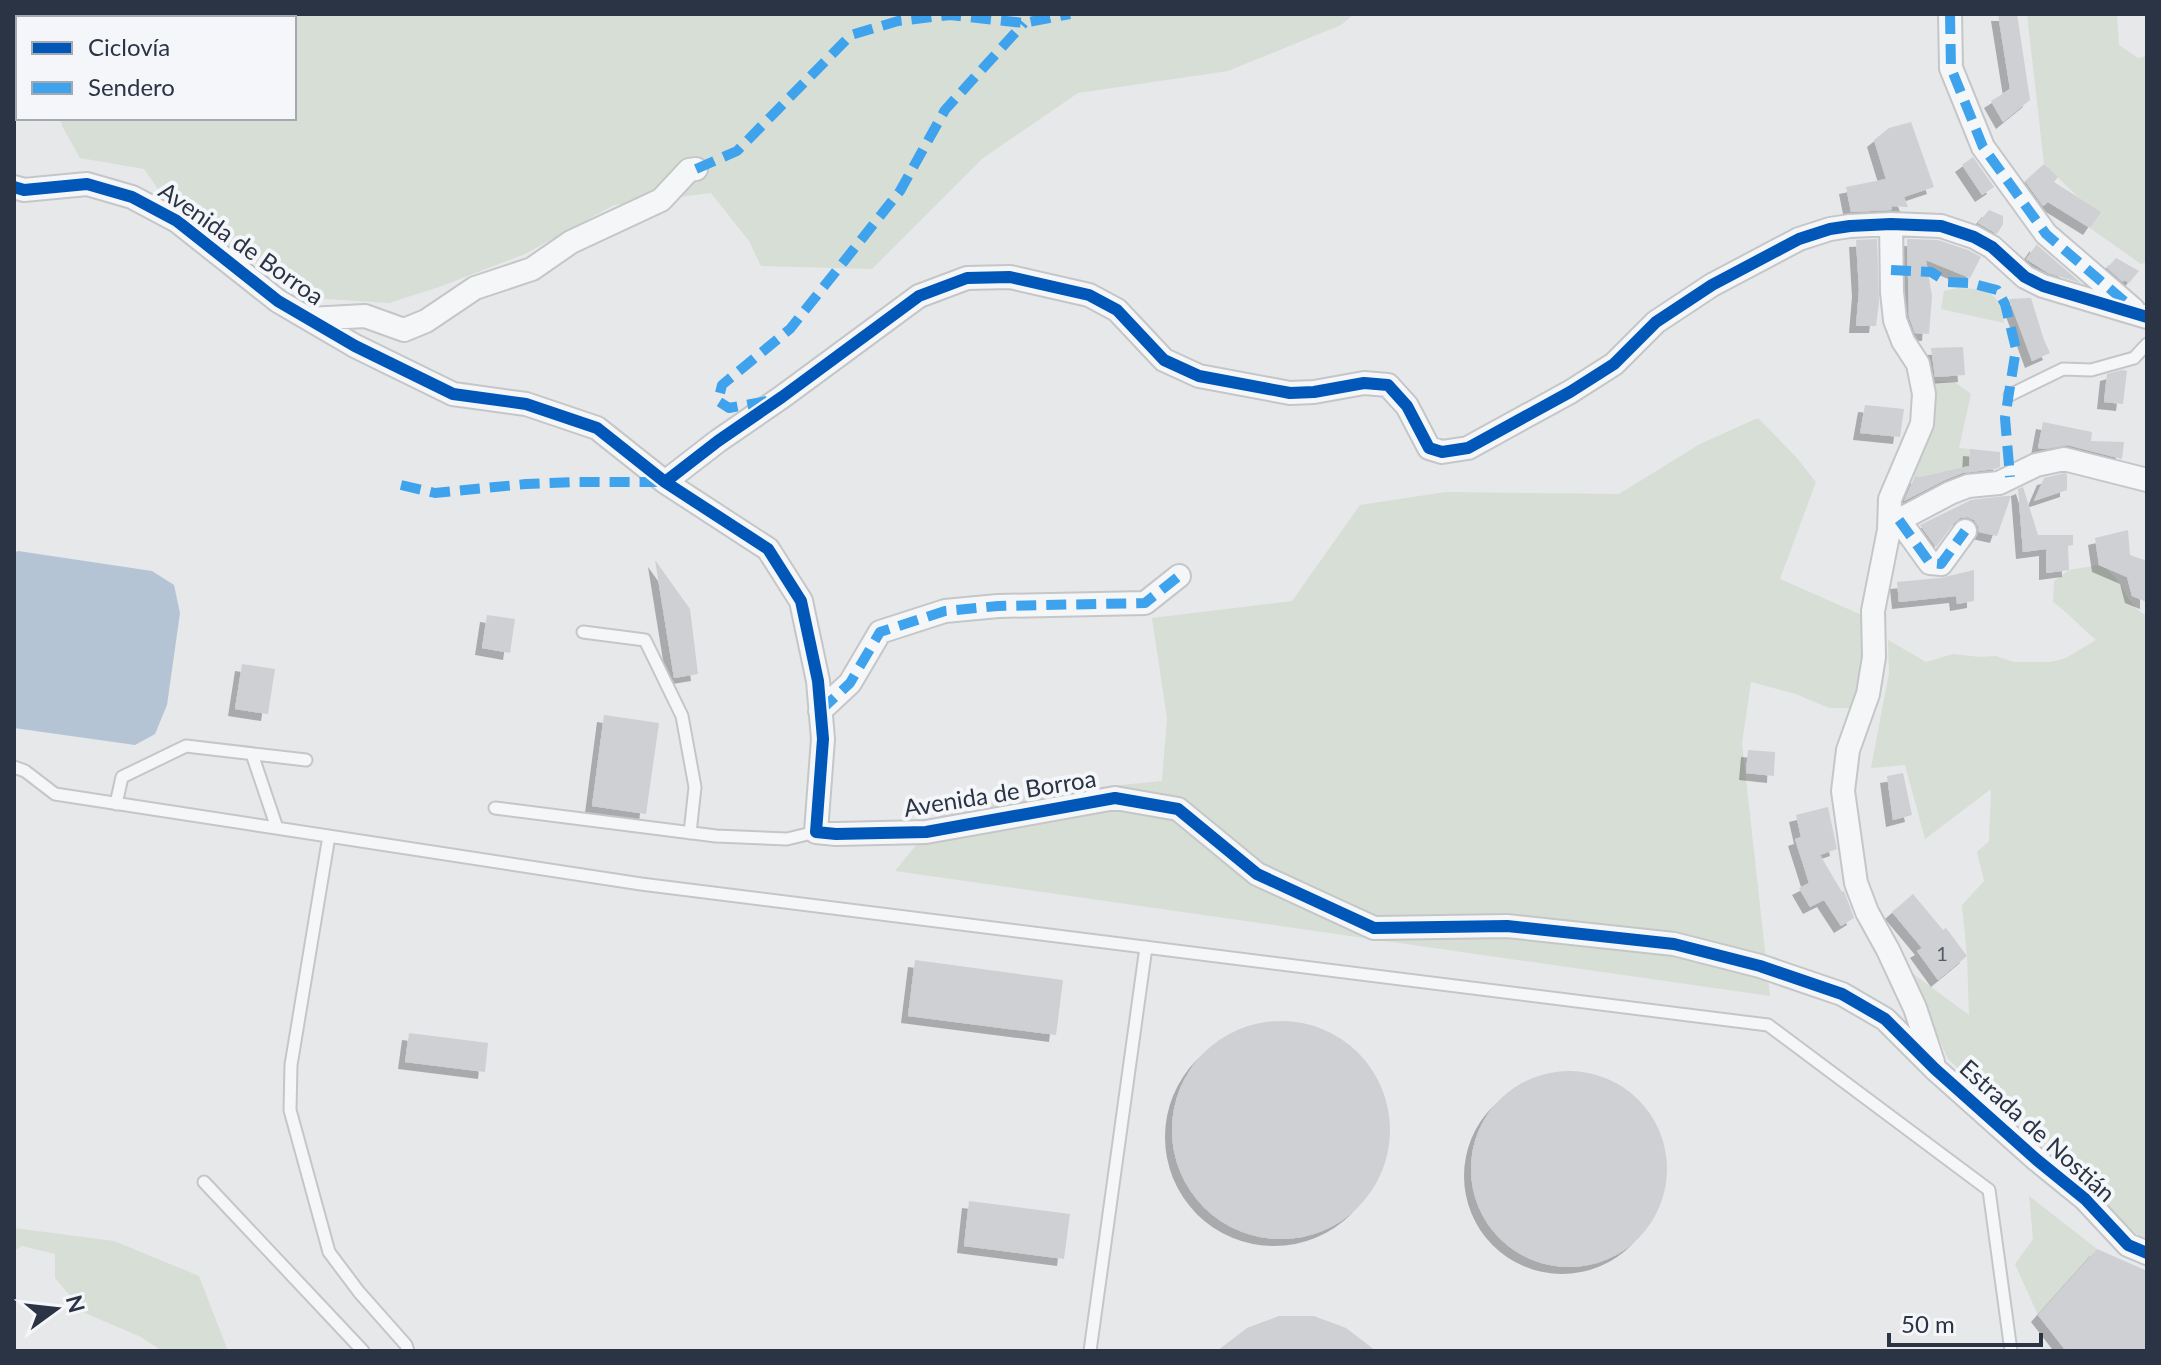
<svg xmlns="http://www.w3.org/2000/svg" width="2161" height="1365" viewBox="0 0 2161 1365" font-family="Lato,sans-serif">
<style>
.green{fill:#d6ded6}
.water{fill:#b4c4d5}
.building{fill:#ced0d3;filter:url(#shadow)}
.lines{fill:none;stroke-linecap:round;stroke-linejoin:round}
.service-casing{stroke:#c4c6c8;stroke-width:15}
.minor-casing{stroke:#c4c6c8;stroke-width:26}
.service{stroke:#f5f6f7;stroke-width:11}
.minor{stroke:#f5f6f7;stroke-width:22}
.quiet{stroke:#3ea3ec;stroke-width:10;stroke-dasharray:20 10;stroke-linecap:butt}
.cycleway-casing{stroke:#f4f6f9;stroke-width:17}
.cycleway{stroke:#0057b8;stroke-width:12}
.labels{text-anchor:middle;stroke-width:8;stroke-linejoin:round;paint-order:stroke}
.number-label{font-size:20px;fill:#545c69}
.street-label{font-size:24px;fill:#2b3445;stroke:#f4f6f9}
</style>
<defs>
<filter id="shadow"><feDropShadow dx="-7" dy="7" stdDeviation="0" flood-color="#0004"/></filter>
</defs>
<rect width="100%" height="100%" fill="#e6e8ea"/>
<path class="green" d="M14,14H1354L1341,25L1228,71L1078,93L983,158L872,269L761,266L749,241L711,193L614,205L525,254L439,287L389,303L312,298L214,238L158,189L144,169L80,158L62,126L60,118H294V18H18V61L14,58Z
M2027,14H2117L2119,45L2138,58L2147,56V262L2141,264L2090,228L2100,212L2078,197L2044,164Z
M1958,288C1986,289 2000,290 2004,323L1941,309L1944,291Z
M1930,381L1955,382L1971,394L1959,448L1970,449L1968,482L1943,489L1942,472L1920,477L1908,475Z
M1758,418L1796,457L1816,482L1780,579L1864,616L1863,674L1855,708H1829L1796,694L1751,682L1742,743L1770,996L895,871L943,812L1038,793L1162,781L1167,718L1152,618L1292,601L1360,505L1446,492L1619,494L1700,444Z
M2099,565C2123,575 2124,605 2147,616V1240L2140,1237L1948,1059L1908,970L1969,1015L1967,956L1962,905L1984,881L1977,852L1989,841L1991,789L1925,839L1905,765L1871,768L1889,673L1888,640L1926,662L1953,654L1980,657L1996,656L2014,662H2051L2066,658L2096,640C2081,628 2069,613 2053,602L2054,581L2069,570Z
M2029,1196L2097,1249L2038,1315L2015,1264L2033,1239Z
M14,1228L114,1241L199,1276L228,1351H162L141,1337L85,1313L55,1278V1254L22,1246L14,1251Z"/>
<path class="water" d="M18,551L152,571L174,585L180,613L167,705L155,734L135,745L14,728V553Z"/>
<path class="building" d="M1998,14H2017L2030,100L2003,122L1991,101L2010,89Z
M1911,122L1934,187L1904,197L1908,207L1892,206L1891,210L1851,212L1846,187L1886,179L1874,140L1889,128Z
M1973,157L1994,187L1982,195L1962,165Z
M2044,164L2058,177L2054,182L2101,212L2090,228L2048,202L2043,206L2025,181Z
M1989,210L2003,216V224L1997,234L1978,223Z
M1877,239L1879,302L1876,326H1856L1859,290L1856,240Z
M1907,239L1938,240L1968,250L1981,257L1970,278L1926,260L1932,296L1929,334L1915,333L1909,317Z
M2037,244V245L2081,283L2048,273L2026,259Z
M2116,258L2139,271L2129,283L2124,280L2123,282L2107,268Z
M2031,298L2044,340L2050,353L2032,361L2009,299Z
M1963,347L1965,375L1935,377L1931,348Z
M2122,370L2127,371L2123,404L2104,402L2107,374Z
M1865,405L1904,409L1900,437L1860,433Z
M2043,422L2092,432L2091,441L2124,442L2122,459L2067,445L2045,449L2038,448Z
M1970,449L2000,452V467L1995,469L1963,473L1943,481L1904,501L1915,476L1920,477L1969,466Z
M2064,473L2067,474V490L2034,501L2044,478Z
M2023,487L2038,535H2073V545L2068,546L2069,570L2046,573V549L2023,552L2018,489Z
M2005,496H2011L1997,536L1979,532L1978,526L1974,520L1967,517L1960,518L1954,523L1936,547L1920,525L1971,500Z
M2128,530L2130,555L2147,561V602L2132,596L2127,577L2099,565L2095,538Z
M655,560L690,609L698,674L674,678Z
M1974,570V601L1957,604L1956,596L1899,602L1897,582L1940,578Z
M487,615L515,619L510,653L482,648Z
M242,664L275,669L268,714L235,709Z
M604,715L659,723L646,814L592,806Z
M1748,750L1775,752L1774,776L1746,773Z
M1903,773L1912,815L1893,820L1887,776Z
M1828,807L1837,849L1820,855L1842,892L1844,891L1854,918L1841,926L1824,900L1810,907L1799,888L1809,883L1795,839L1801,837L1796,815Z
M1913,894L1943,930L1946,928L1967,956L1938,980L1917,951L1922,948L1892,912Z
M915,960L1063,980L1056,1035L908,1016Z
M1172 1130a109 109 0 1 1 218 0a109 109 0 1 1-218 0Z
M409,1033L488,1043L485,1072L405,1062Z
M1471 1169a98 98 0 1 1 196 0a98 98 0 1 1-196 0Z
M969,1201L1070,1214L1064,1259L964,1246Z
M2097,1249L2147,1271V1351H2066L2038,1315Z
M1279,1316H1314L1346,1328L1376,1351H1217L1247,1328Z"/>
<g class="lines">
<defs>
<path id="service" d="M2010,395L2063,369L2091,370L2134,358L2147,344
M583,632L645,640L682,716L695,787L690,833
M252,754L277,828
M14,767L25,771L55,794L641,884L1768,1025L1989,1190L2011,1351
M116,804L122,777L186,746L306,760
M495,808L716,836L787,839L816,832
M329,836L291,1065L290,1110L329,1252L359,1292L406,1345L408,1351
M204,1182L363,1351
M1090,1351L1146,947"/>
<path id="minor" d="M1950,14L1951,68L1983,147L2046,234L2133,309
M14,187L24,190L87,184L132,197L177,221L278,301L355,346L453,394L526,404L597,428L665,482L768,549L801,601L818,681L823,739L816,832L836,834L926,832L1115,798L1178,809L1257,874L1374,928L1507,926L1674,944L1760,966L1842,994L1885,1019L1935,1069L2037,1160L2085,1199L2128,1245L2147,1253
M1891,224L1892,292L1895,320L1903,341L1918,364L1924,394L1922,424L1890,499L1889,530L1873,611L1874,657L1868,694L1848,750L1843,791L1856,883L1867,912L1888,950L1915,1008L1933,1062
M309,319L365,316L404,330L426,321L475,288L532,269L571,242L661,200L689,170L696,169
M665,482L718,441L782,397L919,296L967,278L1010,277L1089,295L1117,310L1164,360L1199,376L1290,393L1314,392L1364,383L1388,385L1407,406L1429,448L1442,452L1468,448L1570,392L1614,364L1656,322L1712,285L1799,239L1830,229L1850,226L1891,224L1941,226L1974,237L1992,247L2025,277L2043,286L2147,317
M1899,520L1930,563L1941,564L1965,531
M1889,530L1899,520L1950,493L1968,486L1999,483L2036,465L2064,459L2147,480
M820,711L850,683L880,632L945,611L998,606L1145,603L1179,576"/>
</defs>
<use href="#service" class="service-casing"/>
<use href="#minor" class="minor-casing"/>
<use href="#service" class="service"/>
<use href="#minor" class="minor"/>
<path class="quiet" d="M1950,14L1951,68L1983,147L2046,234L2131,307
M696,169L737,151L851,35L898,21L950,15L1024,23L1070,14
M1891,270L1931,272L1947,282L1970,283L1997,290L2005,304L2016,349L2005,418L2010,477
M767,401L729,408L718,401L722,385L790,329L900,191L945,110L1024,23
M401,485L435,493L526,484L576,482H661
M1899,520L1930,563L1941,564L1965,531
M820,711L850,683L880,632L945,611L998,606L1145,603L1179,576"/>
<defs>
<path id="cycleway" d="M14,187L24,190L87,184L132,197L177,221L278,301L355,346L453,394L526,404L597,428L665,482L768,549L801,601L818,681L823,739L816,832L836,834L926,832L1115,798L1178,809L1257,874L1374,928L1507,926L1674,944L1760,966L1842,994L1885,1019L1935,1069L2037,1160L2085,1199L2128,1245L2147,1253
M665,482L718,441L782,397L919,296L967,278L1010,277L1089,295L1117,310L1164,360L1199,376L1290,393L1314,392L1364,383L1388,385L1407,406L1429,448L1442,452L1468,448L1570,392L1614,364L1656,322L1712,285L1799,239L1830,229L1850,226L1891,224L1941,226L1974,237L1992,247L2025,277L2043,286L2147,317"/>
</defs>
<use href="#cycleway" class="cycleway-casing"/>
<use href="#cycleway" class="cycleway"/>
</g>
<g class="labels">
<g class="number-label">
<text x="1942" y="961">1</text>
</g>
<g class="street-label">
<text transform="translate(241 244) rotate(35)" y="8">Avenida de Borroa</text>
<text transform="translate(1000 794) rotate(-9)" y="8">Avenida de Borroa</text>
<text transform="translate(2037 1131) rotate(42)" y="8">Estrada de Nostián</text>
</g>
</g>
<rect width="2161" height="1365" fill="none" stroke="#2b3445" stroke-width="32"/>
<rect x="16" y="16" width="280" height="104" fill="#f4f6f9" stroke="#a4a8b1" stroke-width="2"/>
<rect x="32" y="42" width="40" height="12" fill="#0057b8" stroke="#a4a8b1" stroke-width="2"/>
<text x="88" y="56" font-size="24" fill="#2b3445">Ciclovía</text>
<rect x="32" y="82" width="40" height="12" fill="#3ea3ec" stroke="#a4a8b1" stroke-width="2"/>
<text x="88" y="96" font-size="24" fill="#2b3445">Sendero</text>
<g transform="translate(56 1309) rotate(75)" stroke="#f4f6f9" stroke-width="6" paint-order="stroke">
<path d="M0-6L14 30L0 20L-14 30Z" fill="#2b3445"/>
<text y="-12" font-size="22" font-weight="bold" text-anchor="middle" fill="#2b3445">N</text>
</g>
<path d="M1889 1333v12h152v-12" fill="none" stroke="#2b3445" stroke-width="4"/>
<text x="1901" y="1333" font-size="24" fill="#2b3445" stroke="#f4f6f9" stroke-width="6" paint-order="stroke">50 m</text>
</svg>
